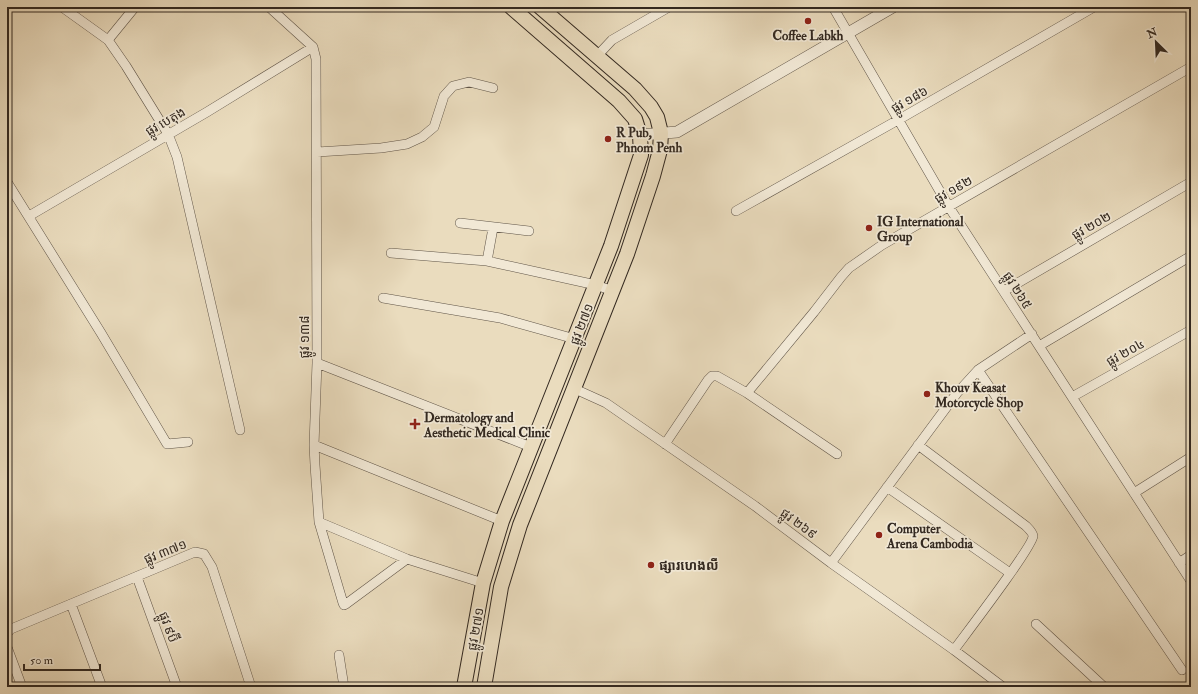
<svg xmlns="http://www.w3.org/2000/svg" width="1198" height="694" viewBox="0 0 1198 694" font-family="'IM FELL Double Pica','Noto Sans Khmer',serif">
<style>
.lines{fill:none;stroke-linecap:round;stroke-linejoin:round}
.minor-casing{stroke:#605548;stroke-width:10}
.tertiary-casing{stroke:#605548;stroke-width:12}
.primary-casing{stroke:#322820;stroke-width:16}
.minor{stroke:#f1e8d5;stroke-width:9}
.tertiary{stroke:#f1e8d5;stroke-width:11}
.primary{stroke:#eadcbe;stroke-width:14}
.poi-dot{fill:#8f2418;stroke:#f1e8d5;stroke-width:1.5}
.labels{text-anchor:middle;stroke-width:3.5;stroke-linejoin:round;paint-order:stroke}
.poi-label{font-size:13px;font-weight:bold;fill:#322820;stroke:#f1e8d5;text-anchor:start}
.street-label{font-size:13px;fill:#322820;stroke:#f1e8d5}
</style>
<rect width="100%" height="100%" fill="#eadcbe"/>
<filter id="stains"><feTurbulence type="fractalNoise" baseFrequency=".005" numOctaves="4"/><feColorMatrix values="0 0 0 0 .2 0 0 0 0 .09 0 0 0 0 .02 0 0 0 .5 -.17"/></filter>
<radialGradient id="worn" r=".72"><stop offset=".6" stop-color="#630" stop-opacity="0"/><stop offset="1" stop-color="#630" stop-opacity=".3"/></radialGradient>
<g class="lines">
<defs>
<path id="minor" d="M62,7L108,40L126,66L168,134L177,157L240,430
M269,7L313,47L316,59L317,363L314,445L315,465L319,522L343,603L344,605L346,604L407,559
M833,7L949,207L1191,581
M108,40L135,7
M597,56L612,40L669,7
M317,152L381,148L407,144L422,137L434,127L444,96L453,86L469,82L493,88
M7,182L101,333L167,444L188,442
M736,211L898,120L1094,7
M29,216L207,112L313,47
M460,223L529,231
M391,253L487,261L596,285L613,291
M487,261L493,228
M1004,291L1191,182
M383,298L500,318L575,339
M1039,346L1191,256
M317,363L531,447
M978,370L1182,670
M575,389L606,403L755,506L831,563L954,650L1003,687
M747,393L814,312L841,277L849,268L882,245L1191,67
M1072,397L1191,330
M665,444L708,380L712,376H717L747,393L837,454
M314,445L502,521
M918,445L1026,526C1029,529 1033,533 1033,536C1033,546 965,635 954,650
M887,487L1010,573
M1134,493L1191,457
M319,522L407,559L483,583
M831,563L957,393L978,370L1032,334
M1179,563L1191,555
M137,577L177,687
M71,604L102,687
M1036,624L1104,687
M7,633L11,629L195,552L204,554L212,567L251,687
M7,647L22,687
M339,655L344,687"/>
<path id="tertiary" d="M640,135L677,132L893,7"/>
<path id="primary" d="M464,687L483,583L502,521L611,246L641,155L640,135L635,119L619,101L511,7
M484,687L501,587L520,525L627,254L653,176L660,150L661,133L657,117L651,107L635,89L540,7"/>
</defs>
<use href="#minor" class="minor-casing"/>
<use href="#tertiary" class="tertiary-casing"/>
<use href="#primary" class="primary-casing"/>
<use href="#minor" class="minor"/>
<use href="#tertiary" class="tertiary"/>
<use href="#primary" class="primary"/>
</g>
<g class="poi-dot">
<circle cx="808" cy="21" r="4"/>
<circle cx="608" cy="139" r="4"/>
<circle cx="869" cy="228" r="4"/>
<circle cx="927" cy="394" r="4"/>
<path d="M413 418h4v4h4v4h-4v4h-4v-4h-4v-4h4z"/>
<circle cx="879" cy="535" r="4"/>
<circle cx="651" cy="565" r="4"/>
</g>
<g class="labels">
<g class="poi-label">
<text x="808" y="40" text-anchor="middle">Coffee Labkh</text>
<text x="616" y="137">R Pub,<tspan x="616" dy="15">Phnom Penh</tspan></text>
<text x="877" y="226">IG International<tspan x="877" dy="15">Group</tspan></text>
<text x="935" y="392">Khouv Keasat<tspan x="935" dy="15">Motorcycle Shop</tspan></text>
<text x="424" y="422">Dermatology and<tspan x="424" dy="15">Aesthetic Medical Clinic</tspan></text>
<text x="887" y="533">Computer<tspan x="887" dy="15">Arena Cambodia</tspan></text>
<text x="659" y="570">ផ្សារហេងលី</text>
</g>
<g class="street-label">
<text transform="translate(909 99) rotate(-30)" y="5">ផ្លូវ ១៨៦</text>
<text transform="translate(165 121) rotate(-30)" y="5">ផ្លូវ បេតុង</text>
<text transform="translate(953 189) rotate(-30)" y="5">ផ្លូវ ១៩២</text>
<text transform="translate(1091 225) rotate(-30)" y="5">ផ្លូវ ២០២</text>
<text transform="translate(1018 290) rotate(57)" y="5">ផ្លូវ ២៦៥</text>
<text transform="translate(581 324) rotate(-69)" y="5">ផ្លូវ ២៧១</text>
<text transform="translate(304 337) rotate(-90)" y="5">ផ្លូវ ១៣៨</text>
<text transform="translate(1125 352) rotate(-29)" y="5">ផ្លូវ ២០៤</text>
<text transform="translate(799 523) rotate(36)" y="5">ផ្លូវ ២៦៩</text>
<text transform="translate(165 551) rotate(-22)" y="5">ផ្លូវ ៣៧១</text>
<text transform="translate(169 627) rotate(70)" y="5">ផ្លូវ ៩ប៊ី</text>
<text transform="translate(475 629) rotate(-80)" y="5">ផ្លូវ ២៧១</text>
</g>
</g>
<rect width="1198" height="694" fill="none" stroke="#eadcbe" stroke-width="24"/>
<rect x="8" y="8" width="1182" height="678" fill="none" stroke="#322820" stroke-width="2"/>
<rect x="12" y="12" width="1174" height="670" fill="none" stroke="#322820"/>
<g transform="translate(1156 42) rotate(336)" stroke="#f1e8d5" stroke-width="3" paint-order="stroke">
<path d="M0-3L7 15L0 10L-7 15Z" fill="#322820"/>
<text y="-6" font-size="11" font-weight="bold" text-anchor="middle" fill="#322820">N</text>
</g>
<path d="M24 664v6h76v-6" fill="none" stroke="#322820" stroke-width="2"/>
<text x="30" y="664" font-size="12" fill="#322820" stroke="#f1e8d5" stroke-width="3" paint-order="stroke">50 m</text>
<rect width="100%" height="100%" filter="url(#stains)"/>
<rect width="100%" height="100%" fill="url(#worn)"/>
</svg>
